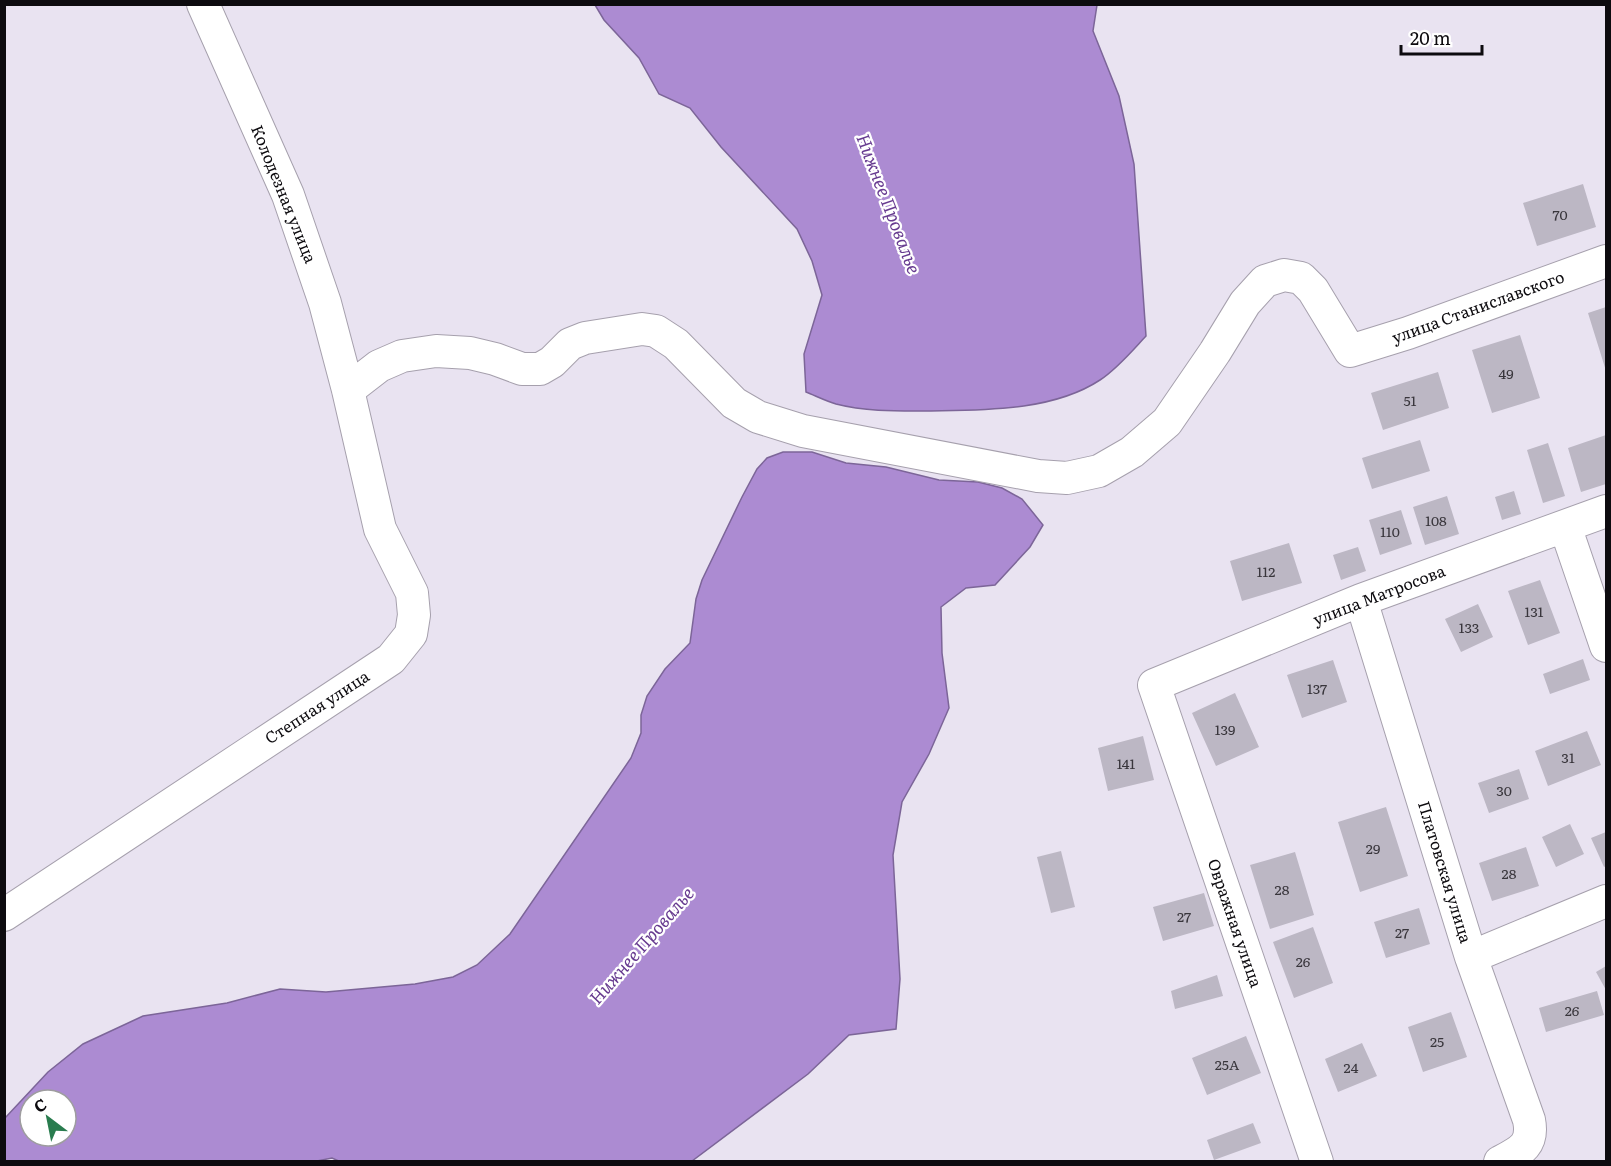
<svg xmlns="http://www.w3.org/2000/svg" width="1611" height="1166" viewBox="0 0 1611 1166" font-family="Literata,serif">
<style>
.water{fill:#ac8bd2;stroke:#7c6598;stroke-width:1.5;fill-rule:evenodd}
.building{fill:#bcb7c4}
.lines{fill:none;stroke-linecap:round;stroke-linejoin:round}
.street-casing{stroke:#a6a0ad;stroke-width:34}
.street{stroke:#fff;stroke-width:32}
.labels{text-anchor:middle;stroke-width:4.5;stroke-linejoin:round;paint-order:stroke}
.number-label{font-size:14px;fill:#39363c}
.street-label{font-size:16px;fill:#0d0b0f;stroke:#fff}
.water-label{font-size:18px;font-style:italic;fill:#673b90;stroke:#fff}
</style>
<rect width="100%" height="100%" fill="#e9e3f1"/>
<path class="water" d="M595,5H1097L1093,31L1119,96L1134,164L1146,336C1132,351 1117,369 1100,380C1053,411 985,410 931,411C899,411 867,412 836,404C826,401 816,396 806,392L804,354L822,295L812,261L797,229L721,147L690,108L659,94L639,58L604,20Z
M783,452H812L846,463L886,467L939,480L978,482L1002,488L1022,499L1043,525L1030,547L995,585L966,588L941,607L942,653L949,708L929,754L902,802L893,855L900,979L896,1029L849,1035L808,1074L692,1161L341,1162L332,1158L312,1162L5,1161V1118L48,1072L83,1044L143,1016L227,1003L280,989L326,992L415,984L453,977L477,965L510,934L631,758L641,733V715L647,696L665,669L690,643L696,599L702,580L742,497L757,469L767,458ZM30,1100H66V1136H30Z"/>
<path class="building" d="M1583,184L1596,227L1537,246L1523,203Z
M1606,307V371L1588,313Z
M1520,335L1540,398L1492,413L1472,350Z
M1438,372L1449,408L1383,430L1371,393Z
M1606,435V484L1581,492L1568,448Z
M1420,440L1430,471L1372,489L1362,458Z
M1548,443L1565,496L1543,503L1527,450Z
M1514,491L1521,514L1502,520L1495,497Z
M1447,496L1459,534L1425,545L1413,507Z
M1401,510L1412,544L1380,555L1369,520Z
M1289,543L1302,583L1242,601L1230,561Z
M1358,547L1366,571L1341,580L1333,555Z
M1540,580L1560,633L1528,645L1508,591Z
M1478,604L1493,637L1461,652L1445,619Z
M1583,659L1590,680L1550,694L1543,674Z
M1333,660L1347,702L1302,718L1287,675Z
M1235,693L1259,747L1216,766L1192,713Z
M1587,731L1601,765L1548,786L1535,751Z
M1143,736L1154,780L1108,791L1098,748Z
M1519,769L1529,799L1489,813L1478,783Z
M1386,807L1408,876L1360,892L1338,822Z
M1570,824L1584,854L1556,867L1542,837Z
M1606,832V866L1604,867L1591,838Z
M1526,847L1539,886L1492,901L1479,863Z
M1061,851L1075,907L1051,913L1037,857Z
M1295,852L1314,915L1270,929L1250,865Z
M1204,893L1214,926L1163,941L1153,907Z
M1419,908L1430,944L1386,958L1374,922Z
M1313,927L1333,983L1294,998L1273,942Z
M1606,966V990L1596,972Z
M1217,975L1223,996L1175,1009L1171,991Z
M1597,991L1604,1015L1546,1032L1539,1008Z
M1451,1012L1467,1057L1423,1072L1408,1027Z
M1246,1036L1261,1073L1207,1095L1192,1058Z
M1362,1043L1377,1076L1338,1092L1325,1059Z
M1253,1123L1261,1143L1214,1160L1207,1140Z"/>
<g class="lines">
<defs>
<path id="street" d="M348,390L379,366L402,356L436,351L470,353L495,359L522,369H540L552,362L570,344L585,338L642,329L656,331L676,344L734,403L758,417L803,431L1038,476L1067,478L1099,471L1132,452L1167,422L1215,352L1245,303L1265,281L1284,275L1301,278L1313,290L1350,351L1408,333L1606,261
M1565,526L1606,646
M1361,600L1471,957L1529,1120C1534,1145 1521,1151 1500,1162
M4,915L391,659L411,634L414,615L412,593L380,529L348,390L325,303L288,195L203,4
M1471,957L1606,901
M1317,1162L1154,685L1361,600L1606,511"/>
</defs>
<use href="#street" class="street-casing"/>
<use href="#street" class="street"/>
</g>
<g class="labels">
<g class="number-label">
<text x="1560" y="220">70</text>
<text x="1506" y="379">49</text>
<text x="1410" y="406">51</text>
<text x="1436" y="526">108</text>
<text x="1390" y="537">110</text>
<text x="1266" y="577">112</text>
<text x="1534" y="617">131</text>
<text x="1469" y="633">133</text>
<text x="1317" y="694">137</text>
<text x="1225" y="735">139</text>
<text x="1568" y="763">31</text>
<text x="1126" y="769">141</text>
<text x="1504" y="796">30</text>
<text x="1373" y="854">29</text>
<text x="1509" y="879">28</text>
<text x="1282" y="895">28</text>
<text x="1184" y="922">27</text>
<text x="1402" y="938">27</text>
<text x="1303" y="967">26</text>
<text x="1572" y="1016">26</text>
<text x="1437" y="1047">25</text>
<text x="1227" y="1070">25А</text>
<text x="1351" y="1073">24</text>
</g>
<g class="street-label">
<text transform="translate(284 194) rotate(68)" y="6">Колодезная улица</text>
<text transform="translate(1478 307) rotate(-20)" y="6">улица Станиславского</text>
<text transform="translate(1379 595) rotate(-21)" y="6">улица Матросова</text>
<text transform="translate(317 707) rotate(-33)" y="6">Степная улица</text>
<text transform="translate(1445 872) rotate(73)" y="6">Платовская улица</text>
<text transform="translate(1235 923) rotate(71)" y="6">Овражная улица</text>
</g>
<g class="water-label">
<text transform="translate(888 204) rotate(69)" y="6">Нижнее Провалье</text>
<text transform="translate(642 946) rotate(-49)" y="6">Нижнее Провалье</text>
</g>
</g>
<rect width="1611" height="1166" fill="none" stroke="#0d0b0f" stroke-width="12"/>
<g transform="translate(48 1118) rotate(328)"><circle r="28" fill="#ffffff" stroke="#9e9d9f" stroke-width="1.5"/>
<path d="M0-4.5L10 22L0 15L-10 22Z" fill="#297c4e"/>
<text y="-9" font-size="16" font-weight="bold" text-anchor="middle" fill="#0d0b0f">С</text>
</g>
<path d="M1401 45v9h81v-9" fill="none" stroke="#0d0b0f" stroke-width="3"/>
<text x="1410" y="45" font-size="18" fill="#0d0b0f" stroke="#ffffff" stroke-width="4.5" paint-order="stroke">20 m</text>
</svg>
